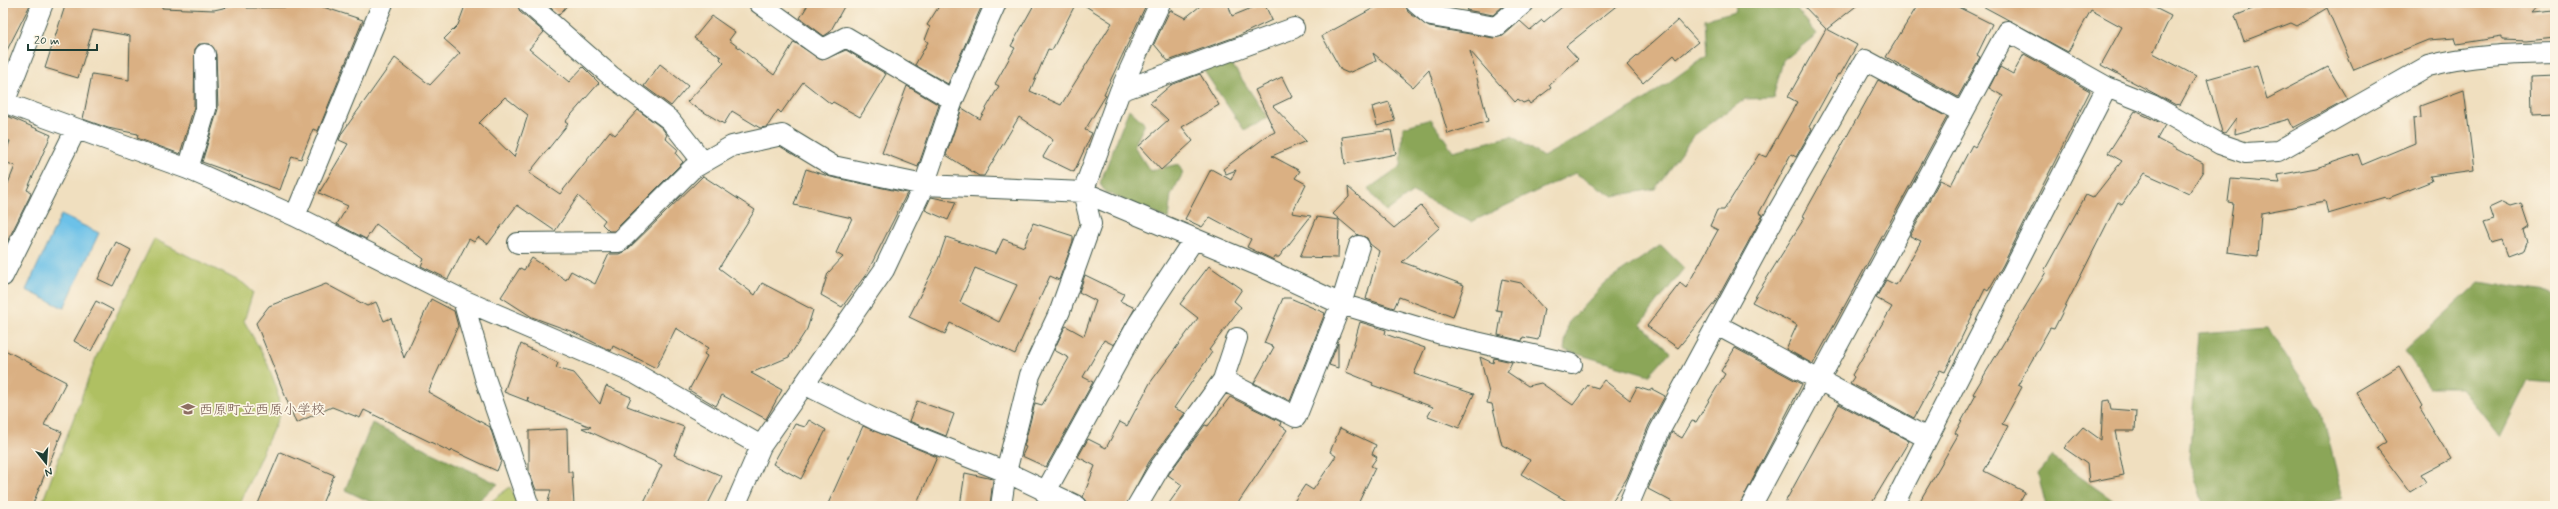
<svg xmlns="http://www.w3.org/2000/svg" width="2558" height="509" viewBox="0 0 2558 509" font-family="Mynerve,'Klee One',sans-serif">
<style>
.green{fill:#afc062;stroke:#677e4b}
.forest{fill:#8ba658;stroke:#557246}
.water{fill:#6cc1e8;stroke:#467f8e}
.building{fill:#dab083;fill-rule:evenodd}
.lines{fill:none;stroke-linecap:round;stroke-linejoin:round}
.minor-casing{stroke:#3e5549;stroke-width:22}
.minor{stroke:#fff;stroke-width:20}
.labels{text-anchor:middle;stroke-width:3.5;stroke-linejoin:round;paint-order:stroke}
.education-label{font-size:14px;fill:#785e54;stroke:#fcf5e5;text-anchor:start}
</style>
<rect width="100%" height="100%" fill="#fcf5e5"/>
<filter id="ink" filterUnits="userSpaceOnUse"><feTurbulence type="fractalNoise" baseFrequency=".025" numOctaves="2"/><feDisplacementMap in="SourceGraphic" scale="8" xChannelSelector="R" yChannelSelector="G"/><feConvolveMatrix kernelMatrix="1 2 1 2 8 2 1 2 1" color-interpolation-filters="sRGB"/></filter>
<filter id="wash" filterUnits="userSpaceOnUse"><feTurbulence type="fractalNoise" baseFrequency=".012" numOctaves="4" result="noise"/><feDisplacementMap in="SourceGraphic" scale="16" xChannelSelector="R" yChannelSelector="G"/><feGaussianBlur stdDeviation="0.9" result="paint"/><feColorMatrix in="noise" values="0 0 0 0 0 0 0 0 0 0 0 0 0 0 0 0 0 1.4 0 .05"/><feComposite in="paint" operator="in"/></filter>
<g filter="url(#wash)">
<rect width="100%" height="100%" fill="#f0dfbf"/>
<path class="green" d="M154,239L243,283L253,292L244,321L266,360L277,389L280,414L238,506H41L97,355Z
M510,487L521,506H485Z"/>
<path class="forest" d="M1735,3H1792L1817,34L1783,61L1773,98L1745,99L1693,136L1655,189L1613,196L1575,173L1471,222L1413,192L1386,212L1368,189L1401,166L1403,127L1431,119L1453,151L1512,136L1543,157L1643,101L1707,55L1705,19L1736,11Z
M1227,57L1268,118L1244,130L1202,68Z
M1129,109L1145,124L1134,146L1150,171L1178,164L1183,173L1171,195L1168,219L1105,192L1100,183Z
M1661,245L1684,268L1641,324L1670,352L1649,375L1564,350L1568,323L1605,283Z
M2479,282L2547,292L2555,298V382L2528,380L2500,437L2461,388H2430L2405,351Z
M2268,328L2321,409L2343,497L2320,506H2204L2189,459L2199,333Z
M372,423L498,484L472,506H379L345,490Z
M2052,457L2121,506H2046L2038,474Z"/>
<path class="water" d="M61,215L99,233L64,308L26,290Z"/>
<g id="blocks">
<path class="building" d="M3,3H31L3,58Z
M66,3H162V8L214,10L246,3L247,8L298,7V3H311L363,20L318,131L313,129L301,159L292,156L280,190L202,162L218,109L216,54L210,44H199L195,49L194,107L180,154L137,138L138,134L108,128L83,119L92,74L129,80L130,36L93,29L78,78L45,68Z
M466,3H517L520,12L544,32L529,49L569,82L583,67L599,83L565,122L568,124L529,173L560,194L610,131L615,135L638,110L662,128L667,135L665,138L678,150L676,154L683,162L614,231H609L602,224L605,220L578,196L555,231L517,205L488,244L478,237L474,242L469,239L448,279L421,266L424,259L376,224L366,239L337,224L348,206L319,193L348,144L339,140L342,133L395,58L430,85L460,53L444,39L458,25ZM505,97L528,115L514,157L479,123Z
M545,3H569L559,15Z
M809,3H846L830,32L824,36L800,18Z
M941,3H983L948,84L915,65L928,42L925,40L930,27L927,25Z
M1035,3H1076L1052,50L1048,49L1030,91L1061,105L1112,23L1081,3H1147L1104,94L1106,95L1085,130L1092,133L1074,172L1043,157L1053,140L1019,117L984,176H979L946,155L962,108L980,119L999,86L995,84L1015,48L1011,46Z
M1204,3H1228L1232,16L1264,3L1272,20L1238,36L1168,61L1154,44L1170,10L1185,18Z
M1383,3H1405L1408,12L1429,27L1494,38L1503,36L1520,21L1530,30L1542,20L1544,22L1567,3H1620L1566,46L1578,59L1549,85L1551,88L1530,104L1528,101L1523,103L1518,99L1515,102L1470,51L1488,121L1448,134L1429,70L1413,87L1373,53L1376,61L1348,73L1341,70L1322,36Z
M1472,3H1499L1503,6L1493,15L1466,10Z
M1801,3H1860L1827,29L1857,45L1840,75L1838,74L1809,127L1812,129L1796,157L1791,154L1759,213L1763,215L1716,301L1678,348L1647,326L1680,283L1686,288L1718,230L1710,226L1717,210H1724L1759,154L1766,157L1797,102L1788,97L1826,29Z
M1919,3H1950L1992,24L1977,55L1980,57L1958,97L1886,57Z
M1977,3H2145L2171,16L2153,53L2196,76L2180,105L2177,104L2176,105L2101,65L2122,27L2091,10L2068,52Z
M2267,3H2540L2532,12L2555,10V38L2526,41L2502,40V37L2457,44L2455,38L2428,40L2354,70L2327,8L2297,26L2291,23L2244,41L2235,16Z
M712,16L735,32L729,40L774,75L794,42L822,60L846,50L886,74L860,117L833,102L831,104L803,82L781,113L778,110L767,127L760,128L732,111L724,124L687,102L724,63L720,59L721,57L694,38Z
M1678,20L1698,42L1677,59L1674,55L1643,83L1627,65Z
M2024,54L2090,91L2003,265L1988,291L1985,289L1945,372L1940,370L1914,418L1850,383L1854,377L1852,375L1892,307L1876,298L1886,280L1896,285L1921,241L1910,236L1940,180L1951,185L1972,145L1975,147L2003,96L1989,88L2000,67L2013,74Z
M660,64L688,86L671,106L644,86Z
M2257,65L2267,99L2328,67L2347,99L2293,128L2289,119L2235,134L2236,118L2225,133L2222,132L2207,79Z
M1200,74L1219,105L1182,127L1193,141L1161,170L1139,146L1168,120L1150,103L1171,85Z
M2555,76V114L2532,115L2531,77Z
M1282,77L1292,97L1273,106L1306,141L1272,156L1300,171L1295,178L1306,184L1292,213L1311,216L1279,257H1275L1274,260L1247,247L1251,239L1210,217L1202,227L1185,219L1211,169L1231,180L1236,170L1226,174L1223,169L1267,136L1275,132L1255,90Z
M1878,80L1947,117L1813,364L1786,349L1797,325L1752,302L1805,217L1803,216Z
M907,86L939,105L918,167L882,153Z
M2464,90L2474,170L2430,176L2432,181L2386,199L2385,197L2328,214L2325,201L2261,213L2258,256L2227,252L2233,203L2228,202L2231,179L2280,183L2278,175L2316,168L2358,154L2362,165L2415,143L2413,119L2421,118L2420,106Z
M1389,102L1395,121L1377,126L1372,107Z
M2135,111L2165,125L2157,139L2203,163V171L2189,193L2144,173L2122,205L2118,202L2054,329L2050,328L2018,385L2022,387L2002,424L2008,426L1984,471L2025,492L2017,506H1917L1958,435L1955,433L1976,395L1973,394L2046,272L2044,271L2086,195L2093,198L2122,161L2108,153Z
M3,114L51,135L27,190L31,192L30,196L3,250V196L15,166L3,161L10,141L3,140Z
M1391,130L1396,154L1345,164L1342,137Z
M806,169L831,177L907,193L867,273L842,307L821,295L828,273L843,257L836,253L852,218L794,205Z
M703,176L755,210L719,268L755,295L762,283L813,310L807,329L789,357L751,373L782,390L766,419L722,395L716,406L689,390L707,356L704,354L708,348L676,328L656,368L613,346L611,351L573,332L532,317L501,297L520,268L524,270L532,258L566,280L571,271L595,284L609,254H619L627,250Z
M1348,187L1394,228L1421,206L1440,227L1402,262L1464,285L1453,317L1399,297L1394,308L1366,299L1379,251L1370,244L1367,238L1358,235L1333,214L1349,197Z
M931,197L956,202L948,220L925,210Z
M2502,202L2510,206L2521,203L2529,227L2523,231L2527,242L2524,250L2508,256L2502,240L2491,243L2483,223L2493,220L2489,208Z
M1317,217L1339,220L1338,258L1300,257Z
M1033,223L1073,236V241L1059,280L1050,276L1015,354L950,323L945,334L909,317L938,260L946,237L996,254L1003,239L1024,247ZM975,268L1017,285L999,322L960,302Z
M116,242L131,250L113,286L98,279Z
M1209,266L1242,289L1234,301L1241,307L1209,350L1212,352L1174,408L1185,413L1149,462L1126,506H1095L1088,503L1083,497L1095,466L1078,457L1088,439L1106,448L1120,422L1127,426L1150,383L1198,318L1180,304Z
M1085,275L1124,294L1120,301L1135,308L1114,345L1104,340L1083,377L1093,382L1046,467L1022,456L1026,447L1024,446L1035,403L1042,405L1069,358L1054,350L1064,329L1066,326L1084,336L1096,301L1079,292Z
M1502,279L1521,283L1544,309L1538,340L1523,337L1522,341L1498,335L1502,311L1496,310Z
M326,284L367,306L376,302L384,321L391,318L404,358L431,299L454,311L458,326L428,392L490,427L501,461L497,471L452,450L451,452L364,410L360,418L332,407L296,423L256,323L269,306Z
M1283,298H1290L1325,313L1290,401L1254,383L1274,347L1264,343Z
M96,301L113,310L91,351L74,341Z
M1360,322L1386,330L1385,334L1425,348L1414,374L1474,394L1459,428L1428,416L1433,407L1372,385L1373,383L1346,372Z
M1338,343V368L1329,365Z
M521,344L558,363L556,368L574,373L600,404L606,386L631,397L627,406L684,427L674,455L722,476L707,506H642L662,465L582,428L591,427L528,402V397L527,401L504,392Z
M1735,348L1802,384L1739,506H1680L1648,489L1672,432L1682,438L1692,421L1696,422L1725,374L1721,371Z
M3,349L66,382L44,425L62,432L32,506H3Z
M1480,357L1493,363L1494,358L1512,362L1507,372L1528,386L1541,383L1573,405L1588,385L1598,388L1604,380L1630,400L1637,387L1649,391L1652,389L1665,396L1649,425L1627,478L1609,506H1575L1521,474L1530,460L1502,445L1492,404L1487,403L1489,393Z
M2399,366L2422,406L2420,408L2451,459L2421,475L2426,482L2410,492L2377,448L2386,442L2356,392Z
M1230,397L1281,422L1280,425L1287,430L1236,506H1167L1182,485L1168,475L1205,425L1208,426Z
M2109,400L2111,409L2136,411L2135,431H2115L2124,475L2089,482L2087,464L2064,448L2083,427L2101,440L2103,401Z
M917,401L954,414L946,436L909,421Z
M1839,404L1909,441L1870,506H1783Z
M809,420L826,430L801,479L773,464L795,424L805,427Z
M863,426L937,457L916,506H827Z
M1340,428L1376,445L1372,454L1377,457L1371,466L1375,468L1357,506H1291L1305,485L1313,490L1336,456L1330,452Z
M567,429L568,472H572L574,506H547L551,490H536L529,472V431Z
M280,452L334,475L321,506H257Z
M965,473L993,479L990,506H960Z"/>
</g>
</g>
<g filter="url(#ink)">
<use href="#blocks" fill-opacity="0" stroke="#3e5549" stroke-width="1"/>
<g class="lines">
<defs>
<path id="minor" d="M528,3L611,76L670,120L703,162
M759,3L823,49L846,37L953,100
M1416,3L1431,16L1496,27L1524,3
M1120,91L1294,28
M3,102L188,169L295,216L463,300L636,374L761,446
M4,103L43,3
M188,169L206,109L205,54
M295,216L383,3
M518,243L619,242L692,169L732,146L782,135L833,166L924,185L1083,192L1262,267L1341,304L1441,334L1572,364
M3,276L76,129
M463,300L485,378L529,506
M1717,325L1927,438
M1223,380L1296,417L1341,304L1359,246
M804,384L878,421L1006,472L1077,506
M1045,493L1138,324L1194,239
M735,506L761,446L884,270L924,185L953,100L996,3
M1001,506L1006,472L1030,375L1060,311L1091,224L1083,192L1120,91L1160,3
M1137,506L1160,467L1223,380L1237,338
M1628,506L1660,430L1777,213L1865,60L1963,113
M1751,506L2007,31L2107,87
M1893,506L2107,87L2152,105L2220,144L2246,153L2278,151L2428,66C2470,55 2512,54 2555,53"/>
</defs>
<use href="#minor" class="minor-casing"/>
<use href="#minor" class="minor"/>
</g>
</g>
<defs>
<symbol id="school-bare" viewBox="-9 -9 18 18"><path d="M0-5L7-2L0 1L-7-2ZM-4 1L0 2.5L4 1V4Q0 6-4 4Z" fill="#8d6e63" stroke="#fcf5e5" stroke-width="2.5" paint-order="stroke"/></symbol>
</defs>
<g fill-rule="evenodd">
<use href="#school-bare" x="178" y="399" width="20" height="20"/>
</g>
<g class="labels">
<g class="education-label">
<text x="199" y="414">西原町立西原小学校</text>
</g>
</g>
<rect width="2558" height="509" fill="none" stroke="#fcf5e5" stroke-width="16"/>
<g transform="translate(46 463) rotate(163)" stroke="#fcf5e5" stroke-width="3" paint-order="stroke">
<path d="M0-3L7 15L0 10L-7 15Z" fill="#1f3d34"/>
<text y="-6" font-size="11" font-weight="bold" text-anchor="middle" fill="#1f3d34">N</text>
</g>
<path d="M28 44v6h69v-6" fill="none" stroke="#1f3d34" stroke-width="2"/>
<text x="34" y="44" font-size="12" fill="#1f3d34" stroke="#fcf5e5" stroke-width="3" paint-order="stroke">20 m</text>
</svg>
